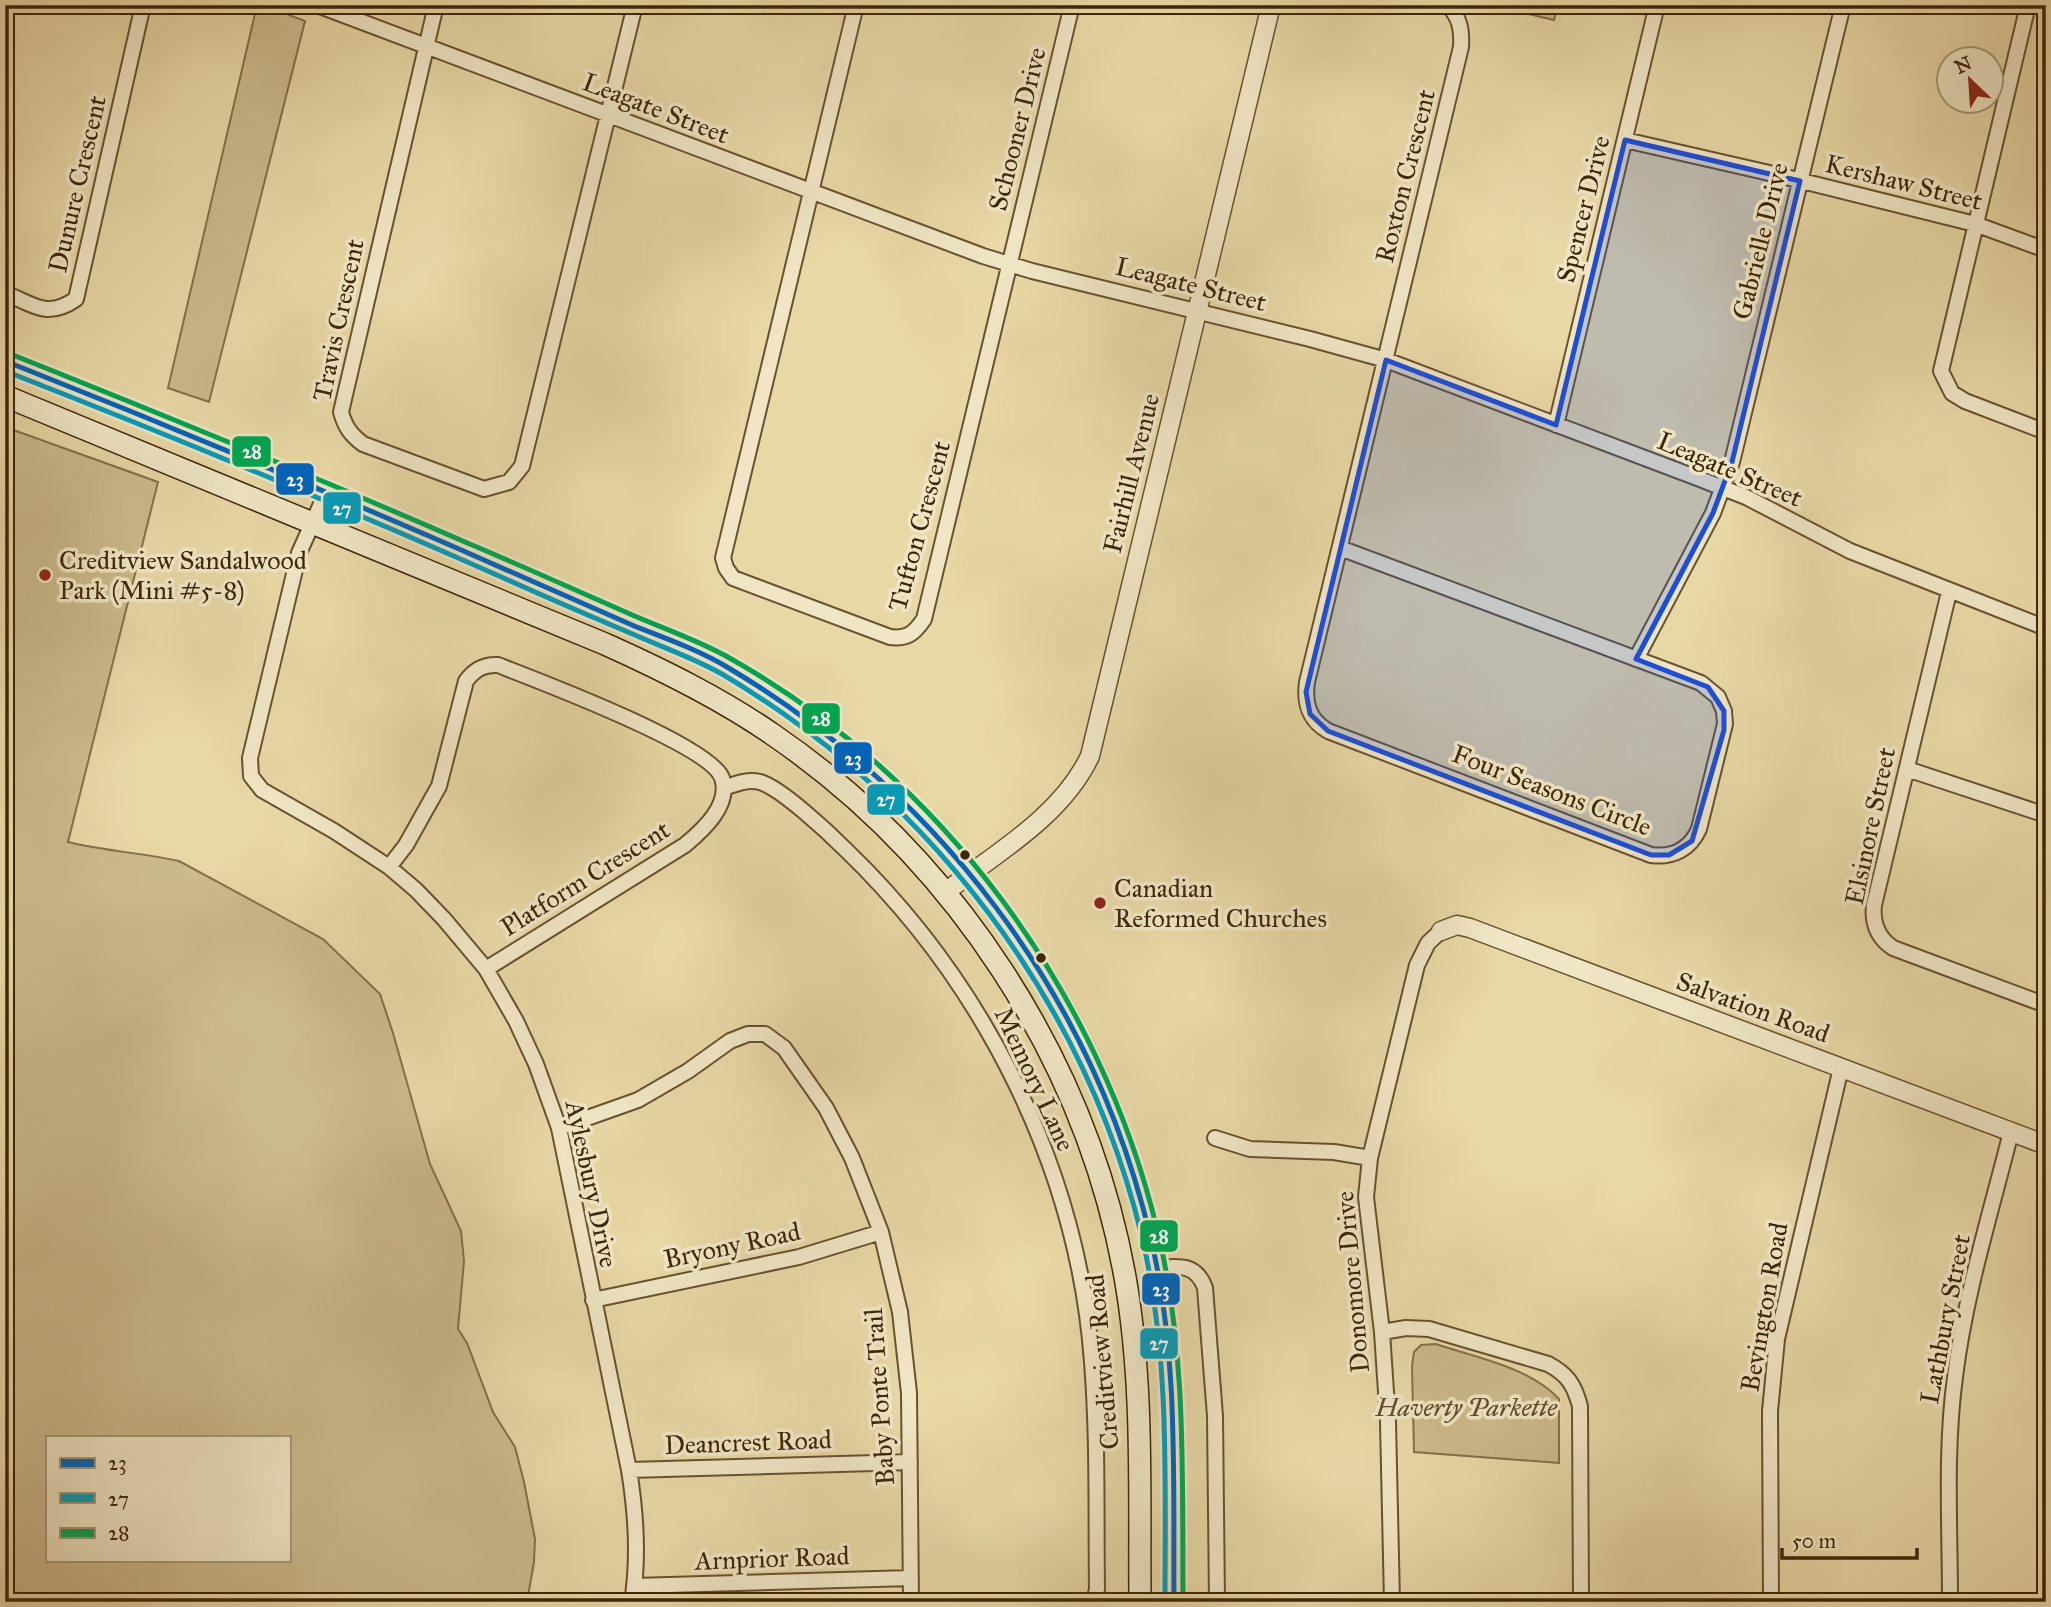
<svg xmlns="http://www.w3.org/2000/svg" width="2051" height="1607" viewBox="0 0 2051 1607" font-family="'IM FELL Great Primer',serif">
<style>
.green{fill:#cbba8b;stroke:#847049;stroke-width:2;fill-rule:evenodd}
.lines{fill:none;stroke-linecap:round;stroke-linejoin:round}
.minor-casing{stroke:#68522f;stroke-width:18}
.tertiary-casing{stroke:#68522f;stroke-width:21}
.secondary-casing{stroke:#3d2607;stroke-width:24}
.minor{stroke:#f0e6c5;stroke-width:14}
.tertiary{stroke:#f0e6c5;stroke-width:18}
.secondary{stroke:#f0e6c5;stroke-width:21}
.bus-1-casing{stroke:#f0e6c5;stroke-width:10}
.bus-2-casing{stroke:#f0e6c5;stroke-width:10}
.bus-3-casing{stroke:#f0e6c5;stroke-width:10}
.bus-1{stroke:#0065bd;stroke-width:5}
.bus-2{stroke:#069cba;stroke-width:5}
.bus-3{stroke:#00a651;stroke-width:5}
.marked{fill:#1d4ed8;fill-opacity:0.2;stroke:#1d4ed8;stroke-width:5;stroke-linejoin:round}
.poi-dot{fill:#8f2418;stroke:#f0e6c5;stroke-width:2.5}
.bus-dot{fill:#3d2607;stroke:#f0e6c5;stroke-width:2.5}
.labels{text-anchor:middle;stroke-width:7;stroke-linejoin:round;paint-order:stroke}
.street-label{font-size:26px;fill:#3d2607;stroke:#f0e6c5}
.poi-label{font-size:26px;fill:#3d2607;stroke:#f0e6c5;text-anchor:start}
.park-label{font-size:26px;font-style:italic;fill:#604b28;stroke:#f0e6c5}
.line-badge{stroke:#f0e6c5;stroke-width:2.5}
.badge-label{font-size:19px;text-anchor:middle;font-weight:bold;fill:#fff}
</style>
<rect width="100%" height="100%" fill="#e8d8a6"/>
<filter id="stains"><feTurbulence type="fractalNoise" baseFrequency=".00286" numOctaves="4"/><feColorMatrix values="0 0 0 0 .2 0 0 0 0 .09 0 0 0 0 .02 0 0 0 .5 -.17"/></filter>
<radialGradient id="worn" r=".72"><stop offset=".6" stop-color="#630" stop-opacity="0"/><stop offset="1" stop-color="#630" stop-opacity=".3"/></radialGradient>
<path class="green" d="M257,5H263L305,21L209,402L168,388Z
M1489,5H1558L1554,20Z
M5,427L158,482L68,842C105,851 143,853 179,861L323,939L380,994L393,1033L430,1164L461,1231L464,1261L458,1329L467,1343L493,1412L515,1447L524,1482L535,1539L534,1562L527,1602H5ZM47,1437H289V1560H47Z
M1436,1344C1477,1358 1529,1367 1559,1399V1463L1414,1452L1412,1366L1414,1352L1421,1345Z"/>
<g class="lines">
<defs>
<path id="minor" d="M317,5L983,256L1032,271L1310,339L1386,360L1700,479L1746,497L1850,551L2046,628
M436,5L341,412C345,427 351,435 363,444L484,489L509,482L522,466L635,5
M856,5L723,558L726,568L733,578L890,637C907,639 914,634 924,619L1072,5
M2028,5L1941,371L1952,393L1965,401L2046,432
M1625,140L1778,175L1975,224L2046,250
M5,293C34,305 47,319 76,299L143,5
M1556,425L1657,5
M326,493L299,553L250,758L251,776L262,790L334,831L389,867L416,890L444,919L486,969L516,1021L536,1064L559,1128L629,1470C636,1513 639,1559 632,1602
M1340,548L1701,683L1718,697L1724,711L1725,724L1699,829C1690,849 1673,858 1651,855L1328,731C1309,720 1304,704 1307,682L1461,47C1462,30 1460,18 1448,5
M1949,592L1874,905C1872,923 1878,938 1893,948L2046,1005
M1636,659L1713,513L1732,462L1843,5
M1907,769L2046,815
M724,788C735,784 747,779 760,782C781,788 829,833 846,850C985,984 1078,1169 1092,1362C1098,1438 1096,1514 1097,1589L1094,1602
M389,867L406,845L439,786L466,681C474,670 483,664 498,665C536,680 710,745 722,778C731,805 703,830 685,845L486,969
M559,1128L638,1100L688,1071L730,1041L748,1034H765L784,1048L826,1108L852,1158L881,1232L900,1312L909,1393L911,1602
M1215,1138L1250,1149L1334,1152L1370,1158
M1157,1268C1178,1266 1196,1263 1205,1288L1215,1416L1217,1602
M593,1300L799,1257L881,1232
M1382,1332L1406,1328L1429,1329L1548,1364C1567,1374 1574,1384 1580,1406L1581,1602
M629,1470L910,1462
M634,1586L911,1578
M1392,1602L1388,1422L1382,1332L1366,1197L1370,1158L1417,965L1428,943L1441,931
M1771,1602L1770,1411L1777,1339L1841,1068
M1950,1602C1950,1527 1945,1451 1955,1377C1965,1295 1991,1212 2011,1132"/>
<path id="tertiary" d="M944,893C995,854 1062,816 1090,756L1271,5
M1441,931L1457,925L1470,928L2046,1145"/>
<path id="secondary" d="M5,361C143,415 279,474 416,530C489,561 560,593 633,625C665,638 697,650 727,667C939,790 1095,995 1150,1235C1177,1355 1173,1479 1174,1602
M5,396L605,644C663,670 720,698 772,734C954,858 1086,1059 1125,1277C1144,1384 1139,1493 1140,1602"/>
</defs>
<use href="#minor" class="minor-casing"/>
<use href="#tertiary" class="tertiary-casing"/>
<use href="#secondary" class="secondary-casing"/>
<use href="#minor" class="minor"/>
<use href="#tertiary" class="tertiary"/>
<use href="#secondary" class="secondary"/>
<defs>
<path id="bus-1" d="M5,361C157,421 309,484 459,549C517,574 574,600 632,625C664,638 697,649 727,667C939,793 1092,994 1150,1235C1179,1354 1173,1480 1174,1602"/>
<path id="bus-2" d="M5,371C156,430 307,492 456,557C513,582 570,608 628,632C659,646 692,657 722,674C931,798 1085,1001 1142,1237C1170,1356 1165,1481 1165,1602"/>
<path id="bus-3" d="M8,353C161,414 314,476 465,542C520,565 575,590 630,614C662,628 695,639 726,656C942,776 1101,993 1158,1233C1187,1353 1182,1479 1183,1602"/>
</defs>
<use href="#bus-1" class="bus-1-casing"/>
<use href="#bus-2" class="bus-2-casing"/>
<use href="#bus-3" class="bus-3-casing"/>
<use href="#bus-1" class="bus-1"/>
<use href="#bus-2" class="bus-2"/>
<use href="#bus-3" class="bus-3"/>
</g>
<path class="marked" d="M1625,140L1800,181L1732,462L1713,513L1636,659L1708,687L1724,711V730L1692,841L1669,855H1651L1328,731L1310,714L1306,692L1386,360L1556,425Z"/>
<g class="poi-dot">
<circle cx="45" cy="575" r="7"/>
<circle cx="1100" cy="903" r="7"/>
</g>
<g class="bus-dot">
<circle cx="965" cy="855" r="6"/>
<circle cx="1041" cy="958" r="6"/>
</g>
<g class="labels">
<g class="street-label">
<text transform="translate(656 108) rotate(21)" y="9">Leagate Street</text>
<text transform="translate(1017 129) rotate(-76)" y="9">Schooner Drive</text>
<text transform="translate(1405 176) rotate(-76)" y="9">Roxton Crescent</text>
<text transform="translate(1904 182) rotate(14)" y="9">Kershaw Street</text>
<text transform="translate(77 184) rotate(-77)" y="9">Dunure Crescent</text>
<text transform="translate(1583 209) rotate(-76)" y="9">Spencer Drive</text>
<text transform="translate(1760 241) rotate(-76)" y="9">Gabrielle Drive</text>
<text transform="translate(1191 284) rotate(14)" y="9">Leagate Street</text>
<text transform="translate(338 320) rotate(-78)" y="9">Travis Crescent</text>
<text transform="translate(1730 469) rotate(23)" y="9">Leagate Street</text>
<text transform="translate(1131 473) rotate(-76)" y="9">Fairhill Avenue</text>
<text transform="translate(919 526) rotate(-75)" y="9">Tufton Crescent</text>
<text transform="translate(1552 790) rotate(21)" y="9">Four Seasons Circle</text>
<text transform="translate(1870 826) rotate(-78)" y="9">Elsinore Street</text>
<text transform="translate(585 878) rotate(-32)" y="9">Platform Crescent</text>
<text transform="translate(1753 1007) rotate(20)" y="9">Salvation Road</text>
<text transform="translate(1035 1079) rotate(65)" y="9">Memory Lane</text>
<text transform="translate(592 1184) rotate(78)" y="9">Aylesbury Drive</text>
<text transform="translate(732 1245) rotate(-12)" y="9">Bryony Road</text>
<text transform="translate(1352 1282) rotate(-95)" y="9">Donomore Drive</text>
<text transform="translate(1764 1307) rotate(-80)" y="9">Bevington Road</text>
<text transform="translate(1945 1319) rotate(-79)" y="9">Lathbury Street</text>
<text transform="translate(1102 1362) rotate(-95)" y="9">Creditview Road</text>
<text transform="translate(879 1397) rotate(-94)" y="9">Baby Ponte Trail</text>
<text transform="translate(748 1442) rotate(-2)" y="9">Deancrest Road</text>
<text transform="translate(772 1558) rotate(-2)" y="9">Arnprior Road</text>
</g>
<g class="poi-label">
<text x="59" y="569">Creditview Sandalwood<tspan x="59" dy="30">Park (Mini #5-8)</tspan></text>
<text x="1114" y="897">Canadian<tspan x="1114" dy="30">Reformed Churches</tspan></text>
</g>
<g class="park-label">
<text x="1466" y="1416">Haverty Parkette</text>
</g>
</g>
<g class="line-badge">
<rect x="231" y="435" width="41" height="33" rx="7" fill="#00a651"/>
<rect x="275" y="462" width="40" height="34" rx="7" fill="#0065bd"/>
<rect x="322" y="491" width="40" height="34" rx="7" fill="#069cba"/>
<rect x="801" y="702" width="40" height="33" rx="7" fill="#00a651"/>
<rect x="833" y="741" width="40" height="34" rx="7" fill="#0065bd"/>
<rect x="866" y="783" width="40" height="33" rx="7" fill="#069cba"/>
<rect x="1139" y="1219" width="40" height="34" rx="7" fill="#00a651"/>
<rect x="1141" y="1272" width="40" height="34" rx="7" fill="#0065bd"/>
<rect x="1139" y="1327" width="40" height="33" rx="7" fill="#069cba"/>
</g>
<g class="badge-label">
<text x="252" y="458">28</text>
<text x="295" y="486">23</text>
<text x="342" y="515">27</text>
<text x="821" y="725">28</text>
<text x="853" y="765">23</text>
<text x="886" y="806">27</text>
<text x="1159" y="1243">28</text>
<text x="1161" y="1296">23</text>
<text x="1159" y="1350">27</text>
</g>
<rect width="2051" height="1607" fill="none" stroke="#e8d8a6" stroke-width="28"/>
<rect x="7" y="7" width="2037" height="1593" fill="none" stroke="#3d2607" stroke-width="3.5"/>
<rect x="14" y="14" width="2023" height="1579" fill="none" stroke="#3d2607" stroke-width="2"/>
<rect x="46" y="1436" width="245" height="126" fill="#f0e6c5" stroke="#a89979" stroke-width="2"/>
<rect x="60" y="1458" width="35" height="10" fill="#0065bd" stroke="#a89979" stroke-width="2"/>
<text x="108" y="1470" font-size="21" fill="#3d2607">23</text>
<rect x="60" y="1493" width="35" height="10" fill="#069cba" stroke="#a89979" stroke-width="2"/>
<text x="108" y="1506" font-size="21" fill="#3d2607">27</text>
<rect x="60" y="1528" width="35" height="10" fill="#00a651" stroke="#a89979" stroke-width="2"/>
<text x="108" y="1540" font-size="21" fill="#3d2607">28</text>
<g transform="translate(1970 80) rotate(335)"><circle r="33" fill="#f0e6c5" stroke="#a89979" stroke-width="2"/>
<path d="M0-5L12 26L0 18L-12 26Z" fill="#8f2418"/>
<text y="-10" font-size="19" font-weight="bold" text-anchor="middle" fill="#3d2607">N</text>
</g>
<path d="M1782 1548v10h135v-10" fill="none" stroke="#3d2607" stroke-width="3.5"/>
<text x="1792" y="1548" font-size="21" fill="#3d2607" stroke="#f0e6c5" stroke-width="5" paint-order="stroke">50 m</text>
<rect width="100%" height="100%" filter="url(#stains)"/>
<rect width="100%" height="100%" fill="url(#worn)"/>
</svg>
